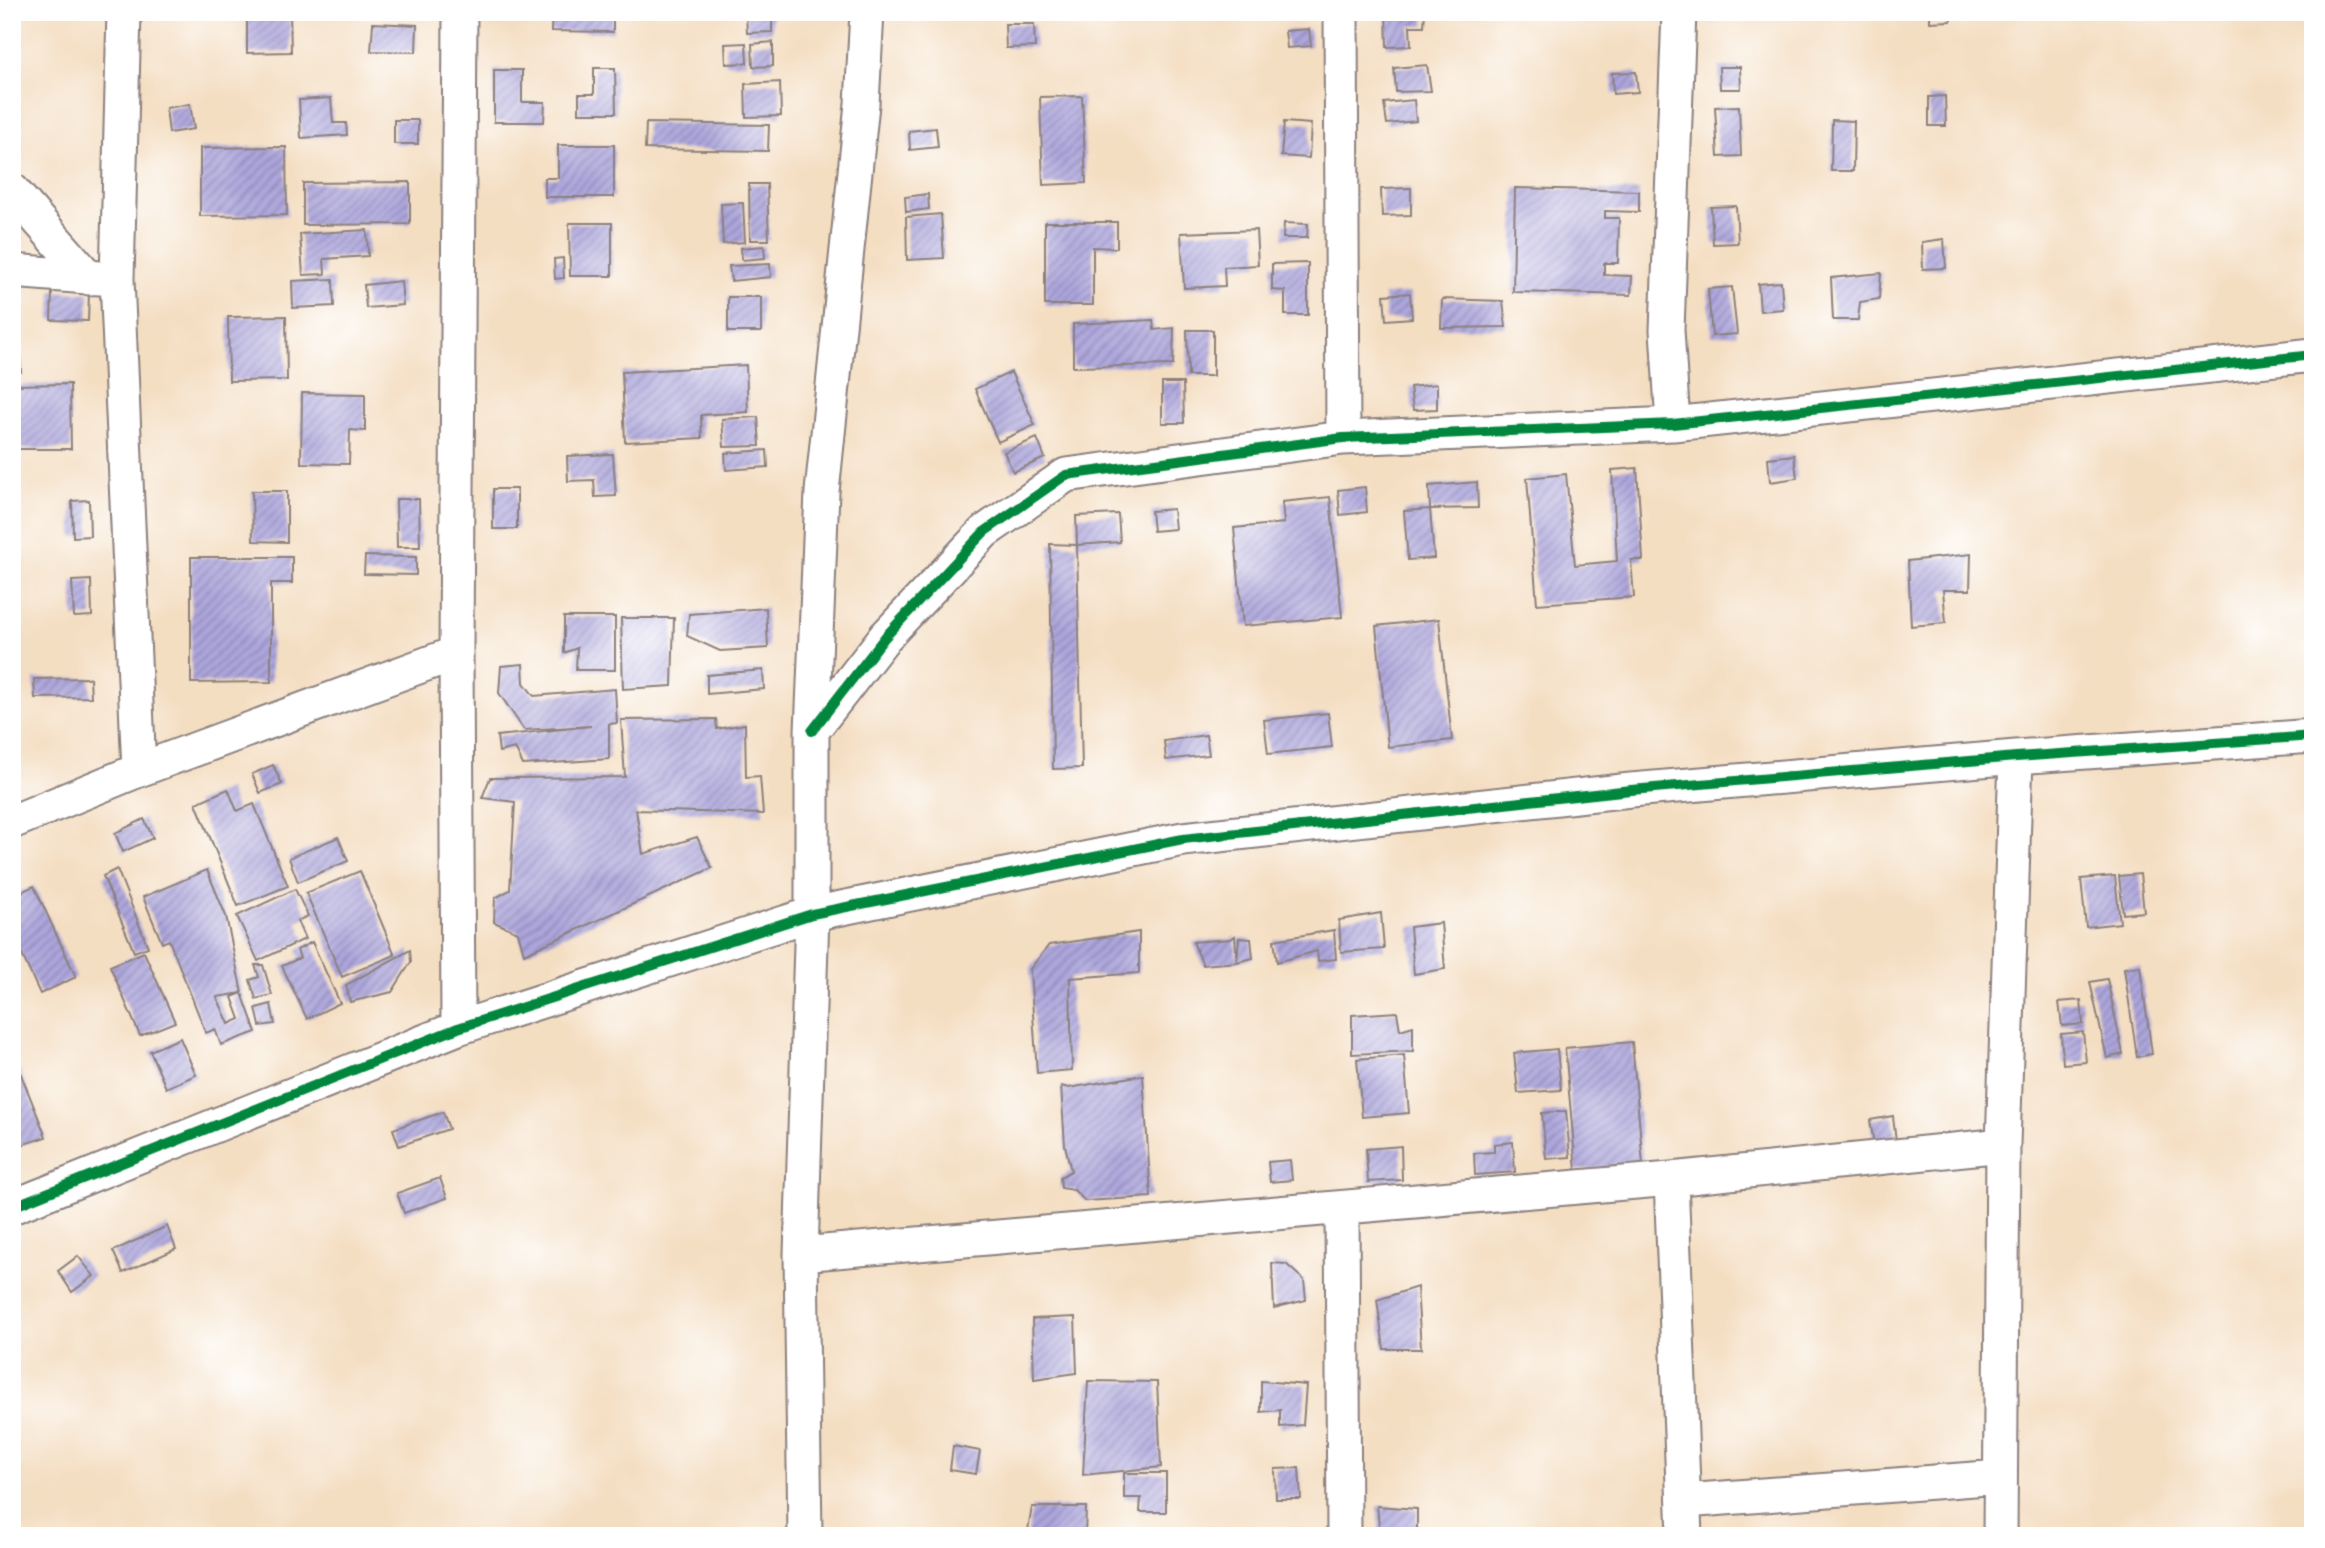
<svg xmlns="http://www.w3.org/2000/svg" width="2325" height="1548" viewBox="0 0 2325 1548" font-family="'Playpen Sans',sans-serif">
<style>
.building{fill:url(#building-hatch);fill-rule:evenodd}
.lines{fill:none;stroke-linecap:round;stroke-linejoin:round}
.minor-casing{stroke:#8b807e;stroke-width:37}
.minor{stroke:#fff;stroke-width:33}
.cycleway-casing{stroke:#fff;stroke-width:15}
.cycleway{stroke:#00873e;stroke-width:10}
</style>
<defs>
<pattern id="building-hatch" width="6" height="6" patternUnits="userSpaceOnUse" patternTransform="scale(1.75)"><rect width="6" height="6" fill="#ada6dc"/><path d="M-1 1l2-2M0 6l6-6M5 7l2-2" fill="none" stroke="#8c87b4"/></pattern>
</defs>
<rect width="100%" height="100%" fill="#fff"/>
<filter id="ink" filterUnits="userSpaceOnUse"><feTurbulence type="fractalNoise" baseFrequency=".0143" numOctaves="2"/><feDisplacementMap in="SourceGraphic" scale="14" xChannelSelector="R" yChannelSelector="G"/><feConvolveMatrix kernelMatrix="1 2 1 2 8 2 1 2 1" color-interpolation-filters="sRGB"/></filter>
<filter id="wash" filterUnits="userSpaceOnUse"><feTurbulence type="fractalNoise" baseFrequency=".00686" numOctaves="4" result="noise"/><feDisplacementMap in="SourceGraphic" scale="28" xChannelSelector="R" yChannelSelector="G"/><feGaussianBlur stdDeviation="1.57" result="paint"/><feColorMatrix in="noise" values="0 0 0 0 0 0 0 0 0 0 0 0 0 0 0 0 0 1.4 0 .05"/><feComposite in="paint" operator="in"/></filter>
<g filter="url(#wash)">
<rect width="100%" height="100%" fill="#f4dec2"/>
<g id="blocks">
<path class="building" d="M247,12H290L291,52L247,53Z
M552,12H613V32L551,31Z
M746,12H772V32L747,33Z
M1261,12H1313V17L1262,19Z
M1386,12L1425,13L1424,26H1410L1411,46L1387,47Z
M1930,12H1951V21L1930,22Z
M373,23L417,25L416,52L371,51Z
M1005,24H1034L1035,47L1006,48Z
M1309,29L1311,46L1287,48L1285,31Z
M773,42V66L753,67L752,44Z
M746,43L747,63L726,64L725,44Z
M1427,65L1431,91L1396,92L1394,68Z
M1719,67H1740L1741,89H1720Z
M594,68H615L616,113H579V94H594Z
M494,70H522V102H545L544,122H494Z
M1636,72L1638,92L1613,94L1612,73Z
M780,82L781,116L746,117L745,84Z
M1082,96L1086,183L1043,185L1040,97Z
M1945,96L1946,126H1929V97Z
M331,98L333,123H346L347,135L301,138L299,100Z
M1414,100L1416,121L1387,124L1384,103Z
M190,104L194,129L169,133L166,108Z
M1739,106L1741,156L1718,157L1715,107Z
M394,120H418V144H394Z
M1832,120L1854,121L1853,171H1831Z
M1284,122L1311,124L1309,158L1281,156Z
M646,123L769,125L768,151L645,149Z
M936,128L938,147L910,150L909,131Z
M558,145H614V197H545V178H558Z
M286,147L287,215L200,216V148Z
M410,182V224L303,225V183Z
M749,184H767L769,240H750Z
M1411,188V215L1382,216L1381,189Z
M1515,188L1639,191V212L1605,211V218H1619L1618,263H1604V275L1632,276L1631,295L1513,292Z
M928,194L929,209L906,212L905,197Z
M743,203L745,242L723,244L721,204Z
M1736,206L1738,243L1713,244L1711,207Z
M941,214L944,258L907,260L906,217Z
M1045,222H1117V248L1093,247V305H1045Z
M569,223H612V276H570Z
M1284,223L1308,224L1307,238H1283Z
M367,230L368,256L324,259L325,274L303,275L300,234Z
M1256,230L1258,265L1224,267L1225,286L1184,288L1181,233Z
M1944,239L1946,268L1923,269L1922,242Z
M764,246L765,258L742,260L741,248Z
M563,258L564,278L555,279L554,259Z
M1308,263V315H1285V291L1272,290V264Z
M770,264L771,277L731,281L729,266Z
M1881,273L1879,299L1860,302L1858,320H1833L1831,278Z
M333,279L334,306L293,308L292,281Z
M401,281L403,305L366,308L364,285Z
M1781,282L1783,309L1760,311L1758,284Z
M1732,287L1737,334L1712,336L1708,289Z
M52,291L89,293L88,321L51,320Z
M1410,293L1412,318L1386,320L1384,295Z
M728,297H761V332H728Z
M1442,299L1503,301L1506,327L1441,328Z
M286,316L287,380L229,381L228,317Z
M1153,320L1154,330L1174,328L1173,365L1073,367V324Z
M1187,330H1213V376H1188Z
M20,350L21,372H12V351Z
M746,365L748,412L701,415L702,438L625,442L622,372Z
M1011,372L1035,425L998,442L975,389Z
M1162,383H1183L1184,423H1162Z
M70,384L71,449H12V385Z
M1437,384V409L1413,410L1410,387Z
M302,393L365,394V431L350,430L349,464L301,463Z
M758,417L760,446L724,447L722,419Z
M1037,438L1045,458L1013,472L1004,452Z
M767,450L768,467L726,470L725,453Z
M613,454L616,496L595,497L594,480L568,481L567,456Z
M1794,455L1797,478L1770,482L1768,458Z
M1637,468L1643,560H1631L1634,597L1537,604L1527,478L1566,474L1575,565L1617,561L1612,470Z
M1477,482L1478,508L1430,509L1429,486Z
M1365,487L1367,512L1340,515L1338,490Z
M493,489H517V529H493Z
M252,491H287V542L253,541Z
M1330,497L1342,617L1243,626L1234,528L1284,523L1282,502Z
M396,499H419L420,547H397Z
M89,500L90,536L73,537L72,501Z
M1173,509L1175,529L1153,531L1151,511Z
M1430,509L1434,558L1408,560L1404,511Z
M1118,514L1120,542L1077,545L1076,516Z
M1050,544L1077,545L1082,768L1053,769Z
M1971,554L1970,590H1943L1946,623L1911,626L1908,561Z
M365,556L416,557V575L364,574Z
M191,557H292V583H271V682L191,683Z
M91,580L92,616L74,617L72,581Z
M766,608L768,648L720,651L687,636L689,614Z
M564,617H615V670H576L577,648L564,653Z
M621,618H674L672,686L623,689Z
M1439,619L1452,740L1388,747L1376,626Z
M523,664L524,683L534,696L615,689L617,723L609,724V759L523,765L515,748L499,752L497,736L591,726L524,730L499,693L501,666Z
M763,670L764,689L707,694V675Z
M90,678L91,697L35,698L34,679Z
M1328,713L1332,747L1268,754L1264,720Z
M716,719L717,729L745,724L746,777L760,776L763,814L636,810L643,854L697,837L712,868L524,954L518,932L494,922L495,898L510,890L515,802L482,798L490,778L625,777L621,720Z
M1206,735L1209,755L1166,760L1164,741Z
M273,765L282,784L260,793L252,774Z
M228,789L237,811L254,804L288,886L238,906L196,803Z
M144,819L153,838L123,852L115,833Z
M338,837L348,861L298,882L289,858Z
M117,869L148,947L134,952L103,876Z
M207,870L226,916L242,993L256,1032L221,1045L215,1029L206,1033L169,940L162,943L143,897ZM242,993L232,997L240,1019L229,1024L217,997Z
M360,871L395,955L342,977L306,893Z
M2140,874L2144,912L2123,914L2119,876Z
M2115,876L2120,923L2086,927L2081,879Z
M34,886L76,977L40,994L12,933V896Z
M295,889L308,916L297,921L305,939L258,961L237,916Z
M1381,913L1384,949L1341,952L1339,920Z
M1441,923L1445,969L1414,974L1410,927Z
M1334,930L1336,959L1318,961L1317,951L1277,962L1274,940Z
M1139,932V973L1070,978L1072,1070L1037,1073L1030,969L1049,945Z
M1235,936L1237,962L1239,938L1251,939L1253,958L1237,962L1203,965L1193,942L1231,939Z
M312,942L340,1003L307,1019L282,966L300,958L297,950Z
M410,950L411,962L392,992L350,1002L346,985Z
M144,952L175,1022L140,1036L110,966Z
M255,965H263L272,995L256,999L250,980L259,977Z
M2140,966L2152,1054L2137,1057L2124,968Z
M2107,979L2123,1054L2107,1058L2090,982Z
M2081,1000L2083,1024L2062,1026L2059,1002Z
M271,1004L275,1024L260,1026L256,1008Z
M1397,1012L1400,1030L1413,1026V1051L1352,1054V1015Z
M2083,1032L2086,1062L2063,1064L2061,1034Z
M180,1038L196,1075L166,1088L150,1051Z
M1632,1042L1643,1165L1576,1170L1565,1048Z
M1557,1049L1561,1090L1518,1093L1514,1053Z
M12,1052L46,1137L12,1148Z
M1404,1055L1409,1113L1362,1117L1357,1059Z
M1143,1075L1151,1197L1085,1201L1074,1190L1061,1188L1060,1177L1071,1171L1065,1145L1061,1086L1069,1088Z
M1566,1111L1570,1157L1546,1159L1542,1113Z
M443,1112L449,1129L399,1146L393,1129Z
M1893,1116L1896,1141L1874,1145L1870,1120Z
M1513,1142L1515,1172L1475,1175L1474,1153L1494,1152V1144Z
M1401,1146L1402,1180L1368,1182L1366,1149Z
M1290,1160L1292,1180L1270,1182L1268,1162Z
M440,1178L447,1198L404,1213L397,1193Z
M167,1226L176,1249L123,1273L113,1251Z
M78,1256L94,1276L72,1292L58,1271Z
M1272,1263L1286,1264L1304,1280L1306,1300L1274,1308Z
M1417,1287L1421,1349H1384L1377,1300Z
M1075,1317L1077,1373L1034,1379L1032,1319Z
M1088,1381L1157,1382L1161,1467L1083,1475Z
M1261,1381L1306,1385L1303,1425L1280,1427V1410L1261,1412Z
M953,1446L980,1451L976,1474L950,1470Z
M1299,1468L1301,1499H1276L1275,1469Z
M1124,1473H1166V1512H1140L1141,1498H1124Z
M1377,1506L1417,1509V1536H1380Z
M1032,1507H1086L1085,1536H1027Z"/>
</g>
</g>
<g filter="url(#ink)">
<use href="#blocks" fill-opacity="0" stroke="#8b807e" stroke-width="2"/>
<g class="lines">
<defs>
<path id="minor" d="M124,12L117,279L139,770
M1341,12L1343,438
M12,190L89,278
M12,271L100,278
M1673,424L1667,330L1679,12
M812,731L885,637L984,532L1066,475L1343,438L1673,424L2313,355
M12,822L139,770L456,653
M458,1028L456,653L460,12
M1671,1179L1685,1536
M12,1207L458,1028L812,914L1183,839L1631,790L2016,757L2313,736
M1342,1208L1344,1536
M801,1254L1671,1179L2003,1145
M1685,1501L2000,1477
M805,1536L801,1254L812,914V731L822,492L862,104L867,12
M2000,1536L2003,1145L2016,757"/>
</defs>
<use href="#minor" class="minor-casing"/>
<use href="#minor" class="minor"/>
<defs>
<path id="cycleway" d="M812,731L885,637L984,532L1066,475L1343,438L1673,424L2313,355
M12,1207L458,1028L812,914L1183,839L1631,790L2016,757L2313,736"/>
</defs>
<use href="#cycleway" class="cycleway-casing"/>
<use href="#cycleway" class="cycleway"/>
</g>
</g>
<rect width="2325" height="1548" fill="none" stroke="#fff" stroke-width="42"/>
</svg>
